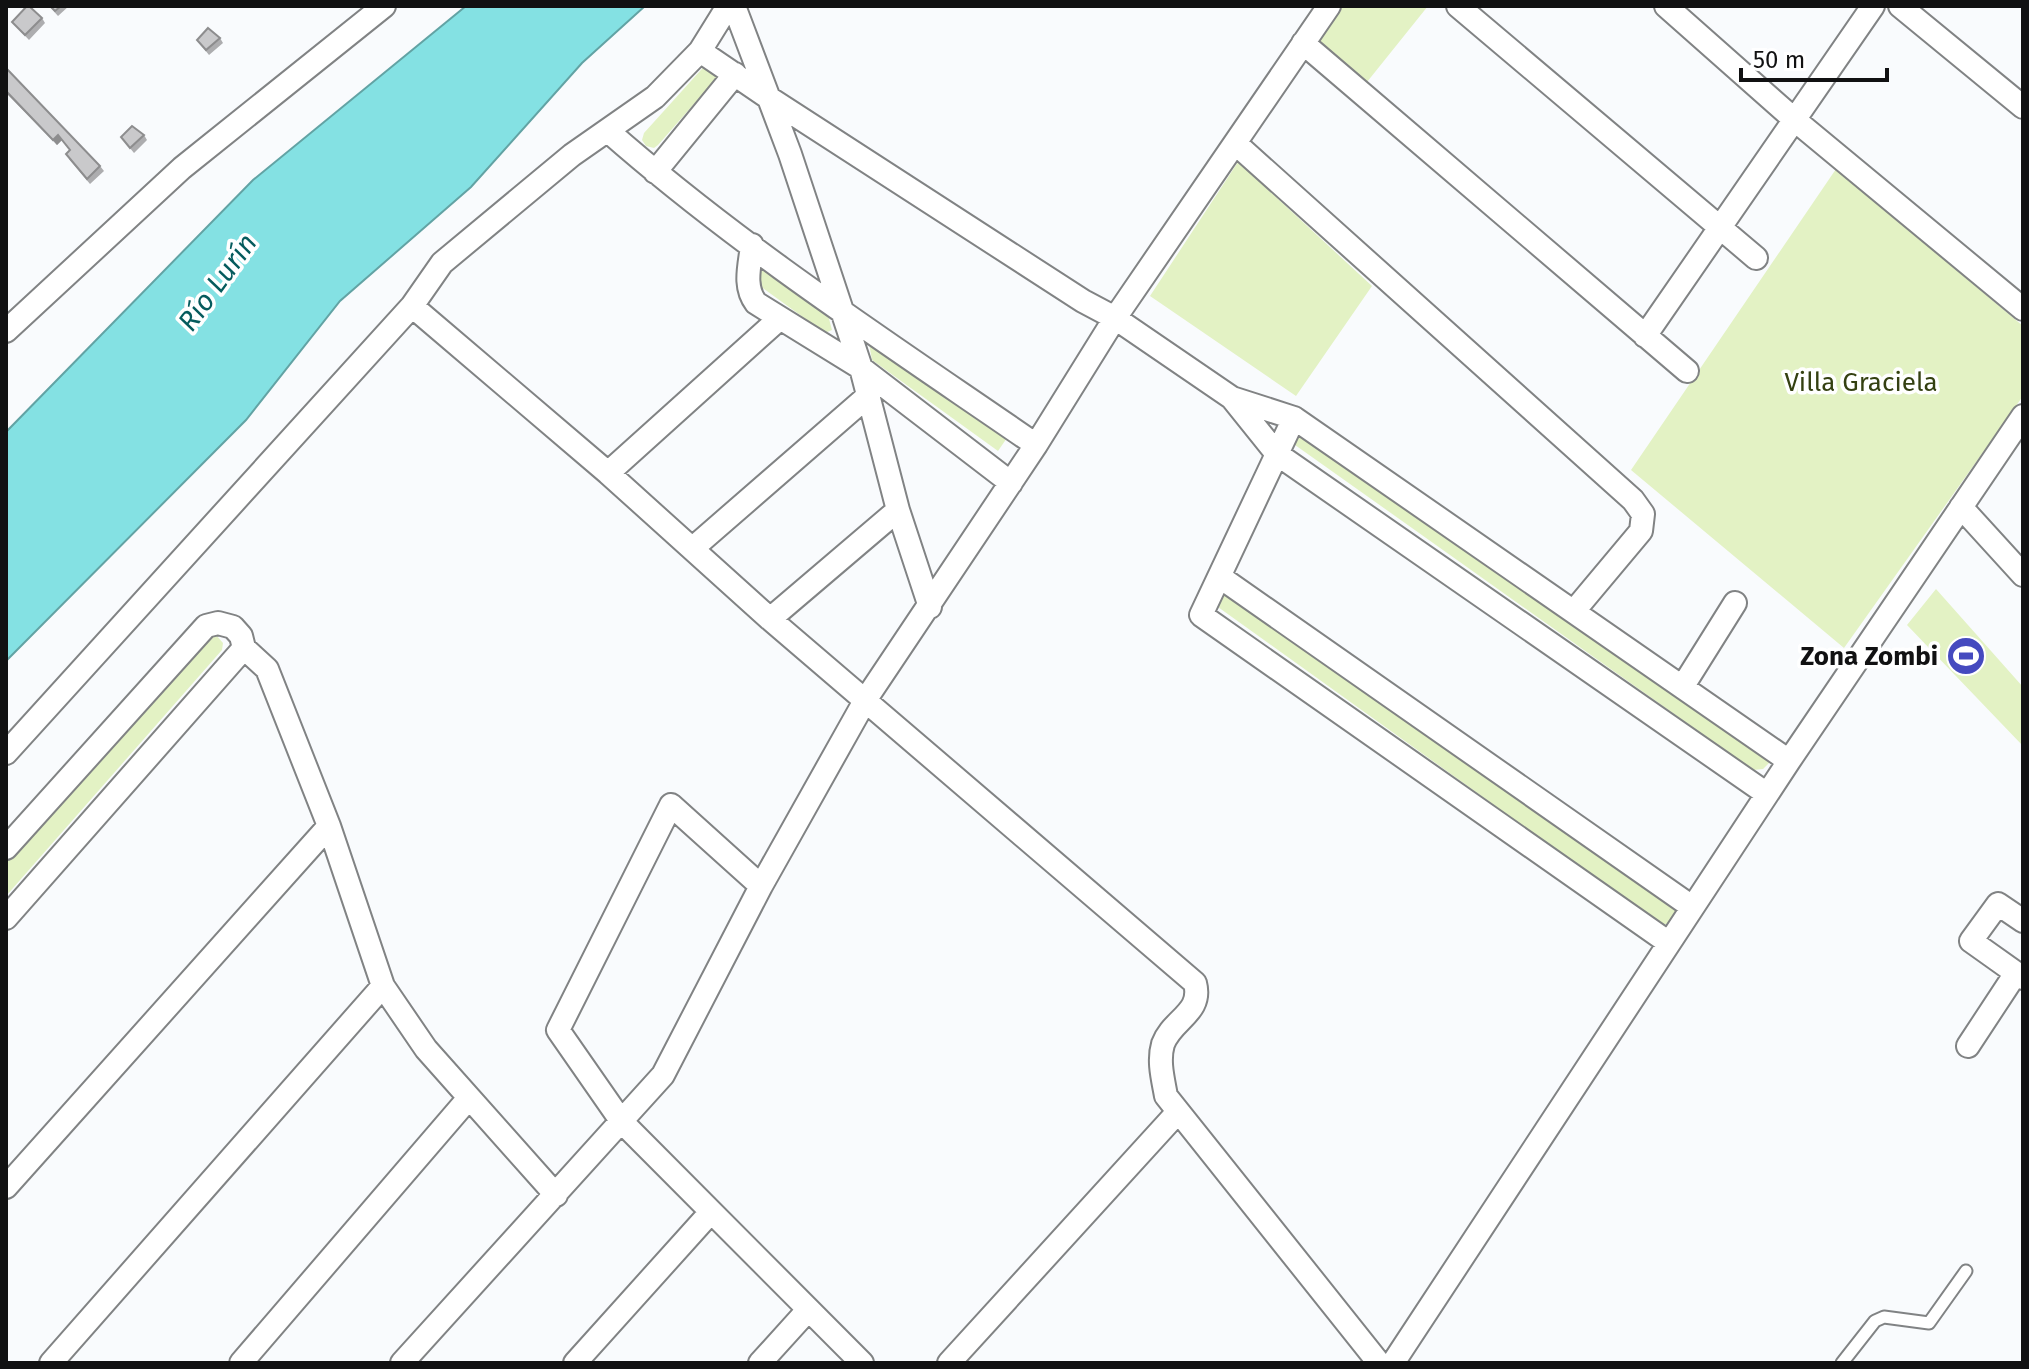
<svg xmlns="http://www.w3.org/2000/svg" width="2029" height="1369" viewBox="0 0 2029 1369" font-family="'Fira Sans',sans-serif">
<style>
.green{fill:#e3f2c4}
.water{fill:#84e1e3;stroke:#62a3a4;stroke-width:2}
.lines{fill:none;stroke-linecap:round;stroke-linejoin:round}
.lane-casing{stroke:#818384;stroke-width:15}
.street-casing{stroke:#818384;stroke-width:26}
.lane{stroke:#fff;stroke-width:11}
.street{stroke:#fff;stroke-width:22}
.wall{fill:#adadaf}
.shaded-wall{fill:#8d8d8e}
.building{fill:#c9c9cb;stroke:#8d8d8e;stroke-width:2}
.labels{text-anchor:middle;stroke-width:7;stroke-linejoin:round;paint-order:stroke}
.park-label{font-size:26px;fill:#344011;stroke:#fff}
.poi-label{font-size:26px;font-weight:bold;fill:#111112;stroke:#fff;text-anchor:end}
.water-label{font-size:28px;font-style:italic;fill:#055b5d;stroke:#fff}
</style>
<rect width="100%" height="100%" fill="#f9fbfd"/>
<path class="green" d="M1338,6H1428L1367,82L1312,38Z
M709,61L722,72L658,145L654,148L646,146L642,140L644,133Z
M1238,162L1372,286L1296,396L1150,296Z
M1836,169L2023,326V396L1844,648L1631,470Z
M761,267L828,315L832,330L825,333L753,281Z
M867,332L1009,435L998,451L872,360Z
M1295,423L1771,761L1763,769L1753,770L1288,440Z
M1218,585L1675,906L1678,915L1669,924H1660L1211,602Z
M1936,589L2023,687V746L1907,625Z
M216,635L223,643L222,650L6,896V862L204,636Z"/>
<path class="water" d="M466,6H645L582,63L471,187L340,301L246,420L6,661V432L253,180Z"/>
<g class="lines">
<defs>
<path id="lane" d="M1842,1363L1875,1321L1884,1317L1929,1323L1966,1271"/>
<path id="street" d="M734,6L790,154L861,368L898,510L930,607
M1458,6L1756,258
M1666,6L1796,121L2023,309
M1900,6L2023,107
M1303,43L1687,371
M700,51L769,98L1083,301L1115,318L1232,398L1277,454L1767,794
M608,131C741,248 891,345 1036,445
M1235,143L1633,500L1643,514L1641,531L1574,611
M655,172L735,74
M752,245C750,265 743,286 756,303L861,368L1011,483
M412,306L608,473L770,619L1195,983C1203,1013 1172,1019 1163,1044C1158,1061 1163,1079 1166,1096L1379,1363
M6,331L182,168L384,6
M1645,336L1873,6
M1232,398L1294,418L1789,761
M1294,418L1201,615L1669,943
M608,473L779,319
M1961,507L2023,575
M693,548L869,395
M1220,577L1692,907
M770,619L898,510
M1683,686L1735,603
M6,753L412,306L442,263L572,155L655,97L700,51L728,6
M6,848L206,626L218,623L233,627L241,636L244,648L267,669L329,826L383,986L426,1049L556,1195
M761,886L671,805L558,1030L622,1122L862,1363
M6,918L244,648
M2023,921L1998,904L1971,941L2023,978
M1968,1046L2016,973
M6,1187L329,826
M51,1363L383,986
M241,1363L468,1099
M402,1363L663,1075L761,886L866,699L1036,445L1115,318L1329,6
M575,1363L710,1213
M760,1363L808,1310
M949,1363L1177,1113
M1393,1363L1789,761L2023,416"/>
</defs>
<use href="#lane" class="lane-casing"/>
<use href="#street" class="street-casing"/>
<use href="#lane" class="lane"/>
<use href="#street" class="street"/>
</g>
<path class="wall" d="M49,6H69L58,16Z
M42,18L45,23L29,40L12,22Z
M220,38L223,43L209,55L197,40Z
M6,68L100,166L104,171L90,184L69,159L70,150L62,140L57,145L6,93Z
M144,135L147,140L134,153L121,137Z"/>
<path class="shaded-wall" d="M58,135L62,140L57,145L53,140Z"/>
<path class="building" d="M27,6H29L42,18L25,35L12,22Z
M50,6H61L55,11Z
M208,28L220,38L206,50L197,40Z
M6,68L100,166L87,179L66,154L70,150L58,135L53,140L6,91Z
M132,126L144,135L130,148L121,137Z"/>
<defs>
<symbol id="stadium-disc" viewBox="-11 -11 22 22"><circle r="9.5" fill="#454abf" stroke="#fff"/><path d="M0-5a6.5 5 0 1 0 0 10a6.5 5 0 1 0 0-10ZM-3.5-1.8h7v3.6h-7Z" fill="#fff"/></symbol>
</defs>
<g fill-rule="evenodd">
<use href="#stadium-disc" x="1944" y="634" width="44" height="44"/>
</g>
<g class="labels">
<g class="park-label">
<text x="1861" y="391">Villa Graciela</text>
</g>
<g class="poi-label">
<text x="1938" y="665">Zona Zombi</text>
</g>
<g class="water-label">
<text transform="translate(217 282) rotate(-54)" y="10">Río Lurín</text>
</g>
</g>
<rect width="2029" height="1369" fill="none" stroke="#111112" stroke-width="16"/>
<path d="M1741 68v12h146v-12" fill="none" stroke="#111112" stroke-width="4"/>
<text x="1753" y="68" font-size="24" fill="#111112" stroke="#ffffff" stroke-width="6" paint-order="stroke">50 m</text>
</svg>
